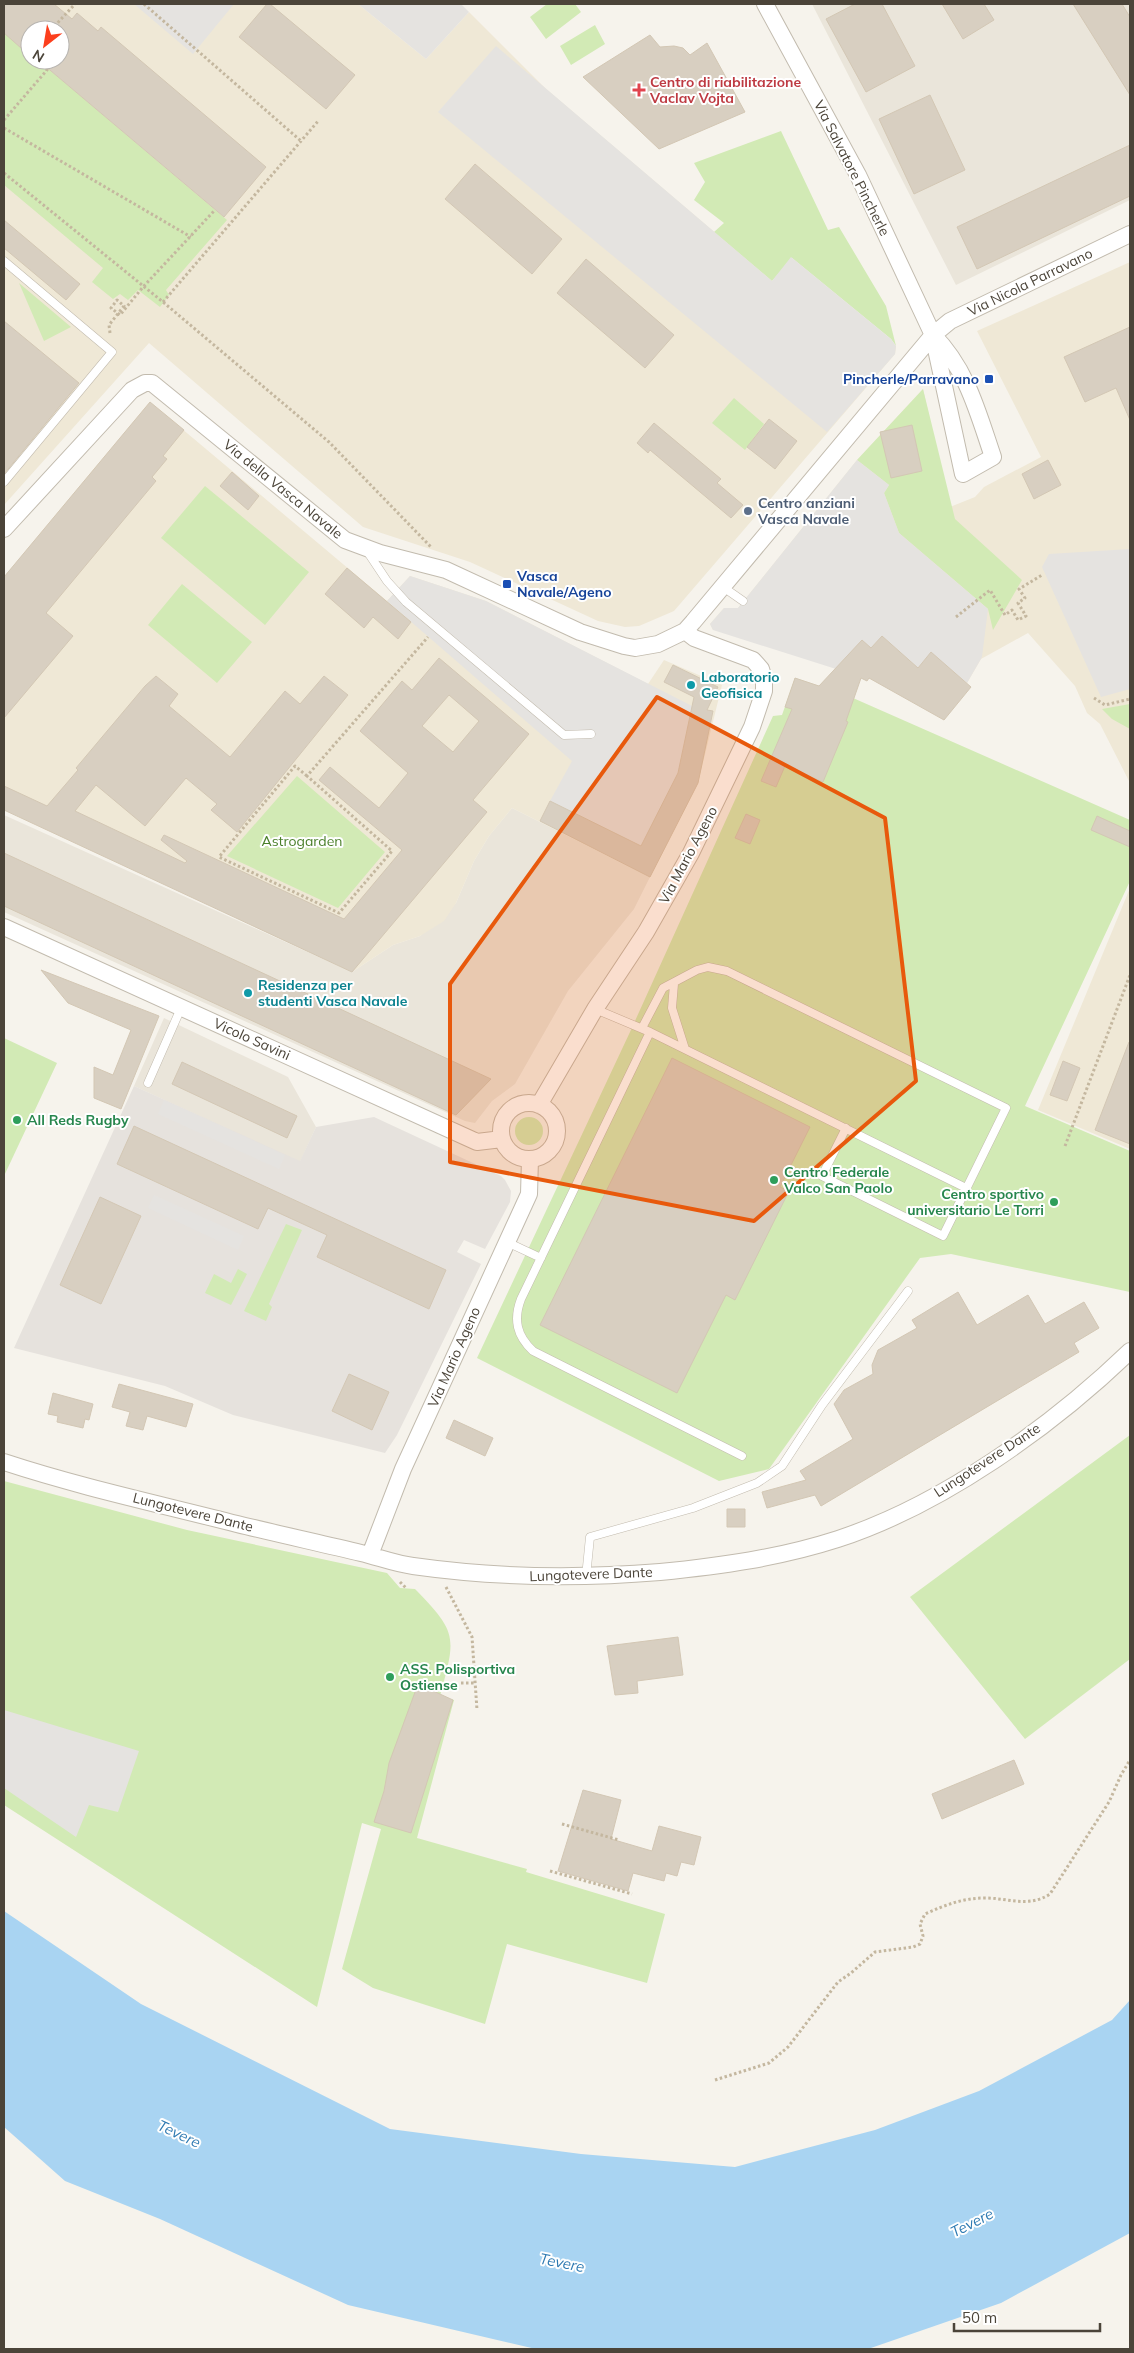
<svg xmlns="http://www.w3.org/2000/svg" width="1134" height="2353" viewBox="0 0 1134 2353" font-family="Mulish,sans-serif">
<style>
.residential{fill:#eae5da}
.industrial{fill:#e6e2dd}
.education{fill:#efe8d6;fill-rule:evenodd}
.green{fill:#d2eab5}
.parking{fill:#e5e3e0}
.water{fill:#a9d4f2}
.building{fill:#d8cfc1;stroke:#d3c7b4;fill-rule:evenodd}
.lines{fill:none;stroke-linecap:round;stroke-linejoin:round}
.lane-casing{stroke:#c2bbae;stroke-width:9}
.street-casing{stroke:#c2bbae;stroke-width:18}
.path{stroke:#c4b79f;stroke-width:3;stroke-dasharray:2.5 2.5;stroke-linecap:butt}
.lane{stroke:#fff;stroke-width:8}
.street{stroke:#fff;stroke-width:16}
.marked{fill:#e8590c;fill-opacity:0.2;stroke:#e8590c;stroke-width:4;stroke-linejoin:round}
.health-dot{fill:#e0444e;stroke:#fff;stroke-width:2}
.transit-dot{fill:#1a4fb4;stroke:#fff;stroke-width:2}
.service-dot{fill:#5c6f8a;stroke:#fff;stroke-width:2}
.culture-dot{fill:#0f9aa8;stroke:#fff;stroke-width:2}
.leisure-dot{fill:#2e9e5b;stroke:#fff;stroke-width:2}
.labels{text-anchor:middle;stroke-width:4;stroke-linejoin:round;paint-order:stroke}
.health-label{font-size:14px;font-weight:bold;fill:#be3a42;stroke:#fff;text-anchor:start}
.street-label{font-size:14px;fill:#4b4439;stroke:#fff}
.transit-label{font-size:14px;font-weight:bold;fill:#164399;stroke:#fff;text-anchor:end}
.service-label{font-size:14px;font-weight:bold;fill:#4e5e75;stroke:#fff;text-anchor:start}
.culture-label{font-size:14px;font-weight:bold;fill:#0d838f;stroke:#fff;text-anchor:start}
.park-label{font-size:14px;fill:#4a7f2a;stroke:#fff}
.leisure-label{font-size:14px;font-weight:bold;fill:#27864d;stroke:#fff;text-anchor:start}
.water-label{font-size:15px;font-style:italic;fill:#2e7ab2;stroke:#fff}
</style>
<rect width="100%" height="100%" fill="#f6f3ec"/>
<path class="residential" d="M812,4H1130V200L956,285Z
M512,808L650,877L634,909L568,991L515,1084L492,1101L475,1123L465,1121L4,912V815L352,972L393,945L420,936L456,903L474,861L489,836Z
M164,1018L288,1077L316,1127L300,1162L134,1086Z"/>
<path class="industrial" d="M134,1086L300,1161L316,1127L374,1117L501,1176L505,1180L511,1191L510,1202L485,1249L464,1240L457,1252L481,1264L397,1435L385,1453L233,1415L165,1386L14,1348Z"/>
<path class="education" d="M4,4H358L426,59L469,12L545,88L772,281L896,346L895,354L674,611L639,626L625,627L598,621L470,562L363,527L149,343L4,505ZM30,30H60V60H30Z
M1130,262V783L1100,724L1087,713L1075,686L1028,633L981,659L967,683L931,653L918,668L882,636L713,630L710,624L724,608H738L857,460L923,389L950,507L975,497L984,487L1041,457L977,331Z
M150,402L387,601L410,576L486,601L648,684L664,660L722,685L698,783L650,877L512,808L489,836L474,861L456,903L444,921L420,936L393,945L352,972L4,809V577Z
M1130,888V1149L1038,1110Z"/>
<path class="green" d="M547,4H575L581,12L546,39L530,17Z
M595,25L605,44L571,65L560,46Z
M4,33L30,55V60H38L227,220L166,290L169,295L160,307L138,290L128,300L120,294L113,299L92,282L103,268L4,185Z
M781,131L828,230L839,227L886,306L896,346L891,339L792,258L772,281L714,232L724,223L694,200L705,182L694,163Z
M19,283L71,327L44,341Z
M923,389L955,519L1022,580L993,630L988,609L899,533L884,493L889,485L857,460Z
M734,398L764,424L745,450L712,423Z
M205,486L309,572L265,625L161,538Z
M182,584L252,642L217,683L148,625Z
M795,678L853,698L1130,820V881L1025,1106L1130,1151V1292L951,1254L920,1258L769,1469L719,1481L477,1358L630,1032L773,716L782,715Z
M1130,704V729L1112,719L1102,709Z
M297,776L385,852L338,908L227,856Z
M4,1038L57,1063L4,1176Z
M515 1131a14 14 0 1 1 28 0a14 14 0 1 1-28 0Z
M286,1224L302,1230L269,1304L272,1307L266,1321L244,1311Z
M238,1269L247,1274L231,1305L205,1293L214,1274L231,1283Z
M1130,1435V1659L1025,1739L910,1597Z
M4,1481L187,1530L387,1573L400,1588L415,1589C458,1633 456,1637 440,1696L454,1700L417,1838L527,1869L526,1872L665,1914L647,1983L507,1944L485,2024L373,1988L342,1969L381,1829L362,1823L317,2007L4,1805Z"/>
<path class="parking" d="M134,4H234L193,54Z
M358,4H461L469,12L426,59Z
M496,46L772,281L791,257L891,339L896,346L895,354L827,432L438,112Z
M857,460L889,485L884,493L899,533L988,609L982,657L967,683L931,653L918,668L882,636L871,648L836,669L713,630L710,624L724,608H738Z
M1130,549V689L1101,697L1042,567L1049,554Z
M410,576L486,601L692,706L678,773L641,846L550,801L572,761L387,601Z
M164,1100L285,1155L279,1169L158,1114Z
M154,1195L244,1236L238,1250L148,1208Z
M4,1710L139,1751L118,1812L89,1805L76,1837L4,1788Z"/>
<path class="water" d="M4,1911L141,2004L390,2129L581,2154L735,2167L875,2130L979,2091L1112,2020L1130,2000V2233L1001,2303L868,2349H536L348,2305L160,2219L65,2181L4,2127Z"/>
<path class="building" d="M4,4H54L72,19L77,13L98,31L101,27L266,167L224,217L38,60H60V30H30V56L4,33Z
M267,4H270L355,75L326,109L239,37Z
M855,4H882L915,66L866,92L826,19Z
M942,4H984L994,20L963,39Z
M1073,4H1122L1130,17V95Z
M650,35L660,47L674,46L683,48L690,55L707,43L745,112L659,149L583,77Z
M930,95L965,170L914,194L879,119Z
M1130,145V196L977,269L957,227Z
M475,164L562,239L532,274L445,199Z
M4,220L80,284L66,300L4,248Z
M586,259L674,335L645,368L557,293Z
M4,321L79,383L4,474Z
M1130,327V420L1116,388L1085,402L1064,357Z
M150,402L184,430L163,456L167,459L152,477L156,481L46,613L73,636L4,718V577Z
M769,419L797,441L775,469L747,447Z
M654,423L721,479L717,483L743,505L731,518L650,450L648,453L637,443Z
M912,425L922,471L891,478L880,432Z
M1048,460L1061,485L1034,499L1022,474Z
M232,472L259,496L248,510L220,486Z
M347,568L411,622L398,639L373,617L364,628L325,594Z
M882,636L918,668L931,652L971,687L944,720L869,678L867,681L861,678L846,721L848,722L823,782L785,766L776,787L761,781L792,709L785,707L795,678L819,686L862,640L871,648Z
M439,658L529,734L473,800L487,812L352,972L4,810V786L47,806L78,770L76,768L145,686L156,676L178,694L169,706L230,757L285,691L300,704L324,676L348,695L237,832L211,810L217,804L186,778L145,826L96,785L75,811L185,863L187,861L161,840L164,835L344,919L402,850L319,780L330,767L379,808L408,773L360,731L402,681L412,690ZM449,695L479,721L453,752L422,726Z
M673,665L718,687L707,710L713,711L698,783L650,877L540,821L550,801L641,846L678,773L694,697L664,682Z
M746,814L760,820L750,844L735,838Z
M1097,816L1130,831V847L1091,830Z
M4,853L491,1079L456,1115L4,906Z
M41,970L159,1016L121,1109L94,1098V1067L113,1075L131,1030L68,1003Z
M1129,1042H1130V1144L1095,1130Z
M672,1058L810,1127L780,1187L789,1191L735,1300L726,1295L677,1393L540,1325Z
M1063,1061L1080,1068L1067,1101L1050,1095Z
M182,1062L297,1116L287,1138L172,1084Z
M134,1126L446,1270L429,1309L317,1257L327,1235L268,1208L258,1229L117,1164Z
M100,1197L141,1216L101,1304L60,1285Z
M958,1292L977,1325L1028,1295L1045,1324L1084,1302L1099,1328L1074,1343L1079,1352L821,1506L815,1495L767,1508L762,1492L806,1480L800,1471L853,1439L834,1404L844,1390L873,1374L872,1365L878,1350L917,1328L912,1320Z
M349,1374L389,1392L372,1430L332,1411Z
M119,1384L193,1404L186,1427L147,1416L143,1430L126,1426L130,1412L112,1407Z
M53,1393L93,1404L89,1420L85,1419L83,1428L57,1422L58,1416L48,1414Z
M454,1420L493,1438L485,1456L446,1438Z
M727,1509H745V1527H727Z
M678,1637L683,1675L637,1681L638,1693L615,1695L607,1646Z
M418,1684L453,1700L411,1833L374,1822L384,1791L389,1763Z
M1014,1760L1024,1784L942,1819L932,1794Z
M583,1790L621,1800L611,1839L652,1851L659,1826L701,1837L694,1865L681,1862L677,1876L666,1873L664,1881L633,1873L628,1891L558,1871Z"/>
<g class="lines">
<defs>
<path id="lane" d="M4,261L112,352L4,482
M367,551L387,581L406,602L564,735L591,734
M723,587L743,601
M674,984L672,1008L685,1049
M595,1009L650,1032L966,1188
M642,1028L663,988L697,970L708,967L727,971L1006,1108L943,1236L822,1176L846,1128
M650,1032L521,1299C513,1320 517,1336 533,1351L742,1456
M148,1083L181,1008
M507,1242L541,1258
M586,1577L590,1537L693,1508L757,1483L782,1466L822,1405L908,1291"/>
<path id="street" d="M765,4L858,175L933,335L963,474L993,457C978,413 967,369 933,335
M4,529L132,390L145,383H152L345,540L380,553L446,570L580,632L624,646L635,648L658,644L685,631L693,622L933,335L950,321L1130,234
M4,927L477,1142L502,1139
M501 1131a28 28 0 1 1 56 0a28 28 0 1 1-56 0Z
M539,1105L595,1009L646,932L691,853L752,727L764,691V679L761,669L753,660L694,638L685,631
M4,1462C80,1487 159,1504 237,1524C278,1534 319,1543 361,1553C378,1557 396,1564 413,1566C498,1578 575,1579 660,1572C721,1566 779,1558 838,1539C942,1505 1051,1427 1130,1351
M370,1555L403,1469L529,1194L530,1159"/>
</defs>
<use href="#lane" class="lane-casing"/>
<use href="#street" class="street-casing"/>
<path class="path" d="M144,4L301,141
M51,30L75,4
M4,120L47,70L36,60
M4,128L191,237
M4,173L163,302L329,442L431,547
M163,302L319,120
M110,333L109,325L124,306L117,300L111,308L120,315L143,287L214,211
M956,617L990,590L1005,615L1012,610L1018,620L1026,616L1018,603L1025,598L1019,589L1042,575
M1094,698L1105,705L1130,699
M307,776L295,766L219,857L339,913L392,851L307,776L428,637
M1065,1146L1130,975
M400,1582L407,1589
M446,1587L472,1637L477,1710
M461,1683H475
M562,1824L619,1840
M550,1871L632,1894
M715,2080L769,2063L788,2047L838,1982L851,1973L875,1952L913,1947L920,1944L923,1936L920,1924L925,1914C945,1905 963,1898 985,1898C1008,1898 1029,1908 1050,1894L1109,1802L1121,1775L1130,1760"/>
<use href="#lane" class="lane"/>
<use href="#street" class="street"/>
</g>
<path class="marked" d="M657,697L885,818L916,1081L754,1221L450,1162V984Z"/>
<path class="health-dot" d="M636.5 82.5h5v5h5v5h-5v5h-5v-5h-5v-5h5z"/>
<g class="transit-dot">
<rect x="984" y="374" width="10" height="10" rx="2.5"/>
<rect x="502" y="579" width="10" height="10" rx="2.5"/>
</g>
<circle class="service-dot" cx="748" cy="511" r="5"/>
<g class="culture-dot">
<circle cx="691" cy="685" r="5"/>
<circle cx="248" cy="993" r="5"/>
</g>
<g class="leisure-dot">
<circle cx="17" cy="1120" r="5"/>
<circle cx="774" cy="1180" r="5"/>
<circle cx="1054" cy="1202" r="5"/>
<circle cx="390" cy="1677" r="5"/>
</g>
<g class="labels">
<g class="health-label">
<text x="650" y="87">Centro di riabilitazione<tspan x="650" dy="16">Vaclav Vojta</tspan></text>
</g>
<g class="street-label">
<text transform="translate(852 168) rotate(63)" y="5">Via Salvatore Pincherle</text>
<text transform="translate(1030 282) rotate(-26)" y="5">Via Nicola Parravano</text>
<text transform="translate(283 489) rotate(39)" y="5">Via della Vasca Navale</text>
<text transform="translate(688 855) rotate(-62)" y="5">Via Mario Ageno</text>
<text transform="translate(252 1039) rotate(24)" y="5">Vicolo Savini</text>
<text transform="translate(454 1357) rotate(-66)" y="5">Via Mario Ageno</text>
<text transform="translate(987 1460) rotate(-33)" y="5">Lungotevere Dante</text>
<text transform="translate(193 1512) rotate(14)" y="5">Lungotevere Dante</text>
<text transform="translate(591 1574) rotate(-2)" y="5">Lungotevere Dante</text>
</g>
<g class="transit-label">
<text x="979" y="384">Pincherle/Parravano</text>
<text x="517" y="581" text-anchor="start">Vasca<tspan x="517" dy="16">Navale/Ageno</tspan></text>
</g>
<g class="service-label">
<text x="758" y="508">Centro anziani<tspan x="758" dy="16">Vasca Navale</tspan></text>
</g>
<g class="culture-label">
<text x="701" y="682">Laboratorio<tspan x="701" dy="16">Geofisica</tspan></text>
<text x="258" y="990">Residenza per<tspan x="258" dy="16">studenti Vasca Navale</tspan></text>
</g>
<g class="park-label">
<text x="302" y="846">Astrogarden</text>
</g>
<g class="leisure-label">
<text x="27" y="1125">All Reds Rugby</text>
<text x="784" y="1177">Centro Federale<tspan x="784" dy="16">Valco San Paolo</tspan></text>
<text x="1044" y="1199" text-anchor="end">Centro sportivo<tspan x="1044" dy="16">universitario Le Torri</tspan></text>
<text x="400" y="1674">ASS. Polisportiva<tspan x="400" dy="16">Ostiense</tspan></text>
</g>
<g class="water-label">
<text transform="translate(179 2134) rotate(25)" y="5">Tevere</text>
<text transform="translate(972 2223) rotate(-27)" y="5">Tevere</text>
<text transform="translate(562 2263) rotate(11)" y="5">Tevere</text>
</g>
</g>
<rect width="1134" height="2353" fill="none" stroke="#4b4439" stroke-width="10"/>
<g transform="translate(45 45) rotate(211)"><circle r="24" fill="#ffffff" stroke="#b7b4b0"/>
<path d="M0-4L9 19L0 12L-9 19Z" fill="#fc3f1d"/>
<text y="-8" font-size="14" font-weight="bold" text-anchor="middle" fill="#4b4439">N</text>
</g>
<path d="M954 2323v8h146v-8" fill="none" stroke="#4b4439" stroke-width="2.5"/>
<text x="962" y="2323" font-size="15" fill="#4b4439" stroke="#ffffff" stroke-width="4" paint-order="stroke">50 m</text>
</svg>
